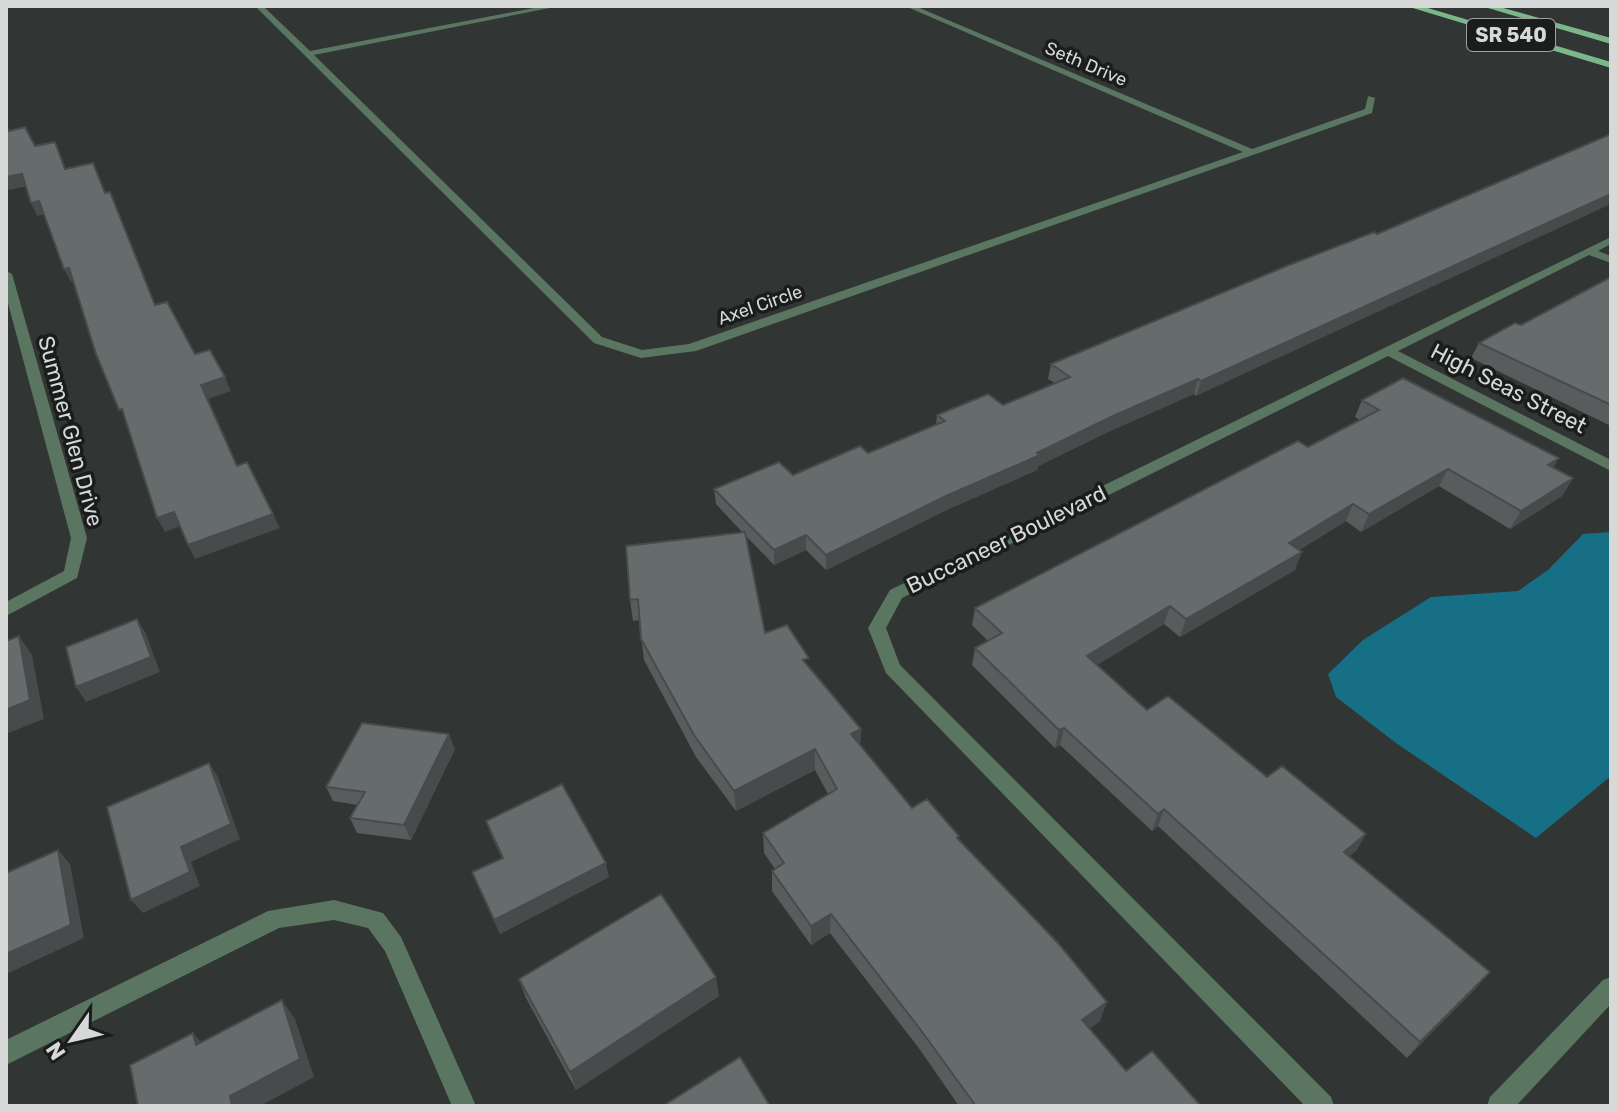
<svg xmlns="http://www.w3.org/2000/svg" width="1617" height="1112" viewBox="0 0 1617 1112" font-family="Rubik,sans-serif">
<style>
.water{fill:#176f85}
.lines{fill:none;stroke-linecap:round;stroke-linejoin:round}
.minor{fill:#5a7661;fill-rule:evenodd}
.primary{fill:#7bb78b;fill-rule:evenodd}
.wall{fill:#585c5c}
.shaded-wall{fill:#474b4b}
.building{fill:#666b6b;stroke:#474b4b;stroke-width:2}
.labels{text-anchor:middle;stroke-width:7;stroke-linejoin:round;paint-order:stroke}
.far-street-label{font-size:18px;fill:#d7d9d8;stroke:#1b1c1c}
.shield{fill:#1b1c1c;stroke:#9fa0a0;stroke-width:2}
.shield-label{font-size:20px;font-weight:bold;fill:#d7d9d8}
.street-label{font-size:22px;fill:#d7d9d8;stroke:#1b1c1c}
</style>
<rect width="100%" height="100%" fill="#313534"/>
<path class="water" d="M1611,532V776L1536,838L1396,743L1336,697L1328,674L1363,640L1431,597L1518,591L1548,570L1583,534Z"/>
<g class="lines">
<path class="minor" d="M255,6H263L310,51L544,6H560L314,55L602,337L642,350L689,344L1243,152L905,6H915L1252,149L1365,109L1368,96L1375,98L1372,113L696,351L641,358L594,343Z
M1611,237V244L1598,251L1611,256V263L1589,255L1398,351L1611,460V471L1388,356L902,598L886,628L900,665L1331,1097L1334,1106H1305L886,673L868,628L890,590Z
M6,271L12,274L87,538L77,578L6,616V602L64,571L71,538L6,296Z
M334,900L383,913L401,937L476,1106H452L385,951L368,928L334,920L279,928L6,1065V1040L268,911Z
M1611,977V1004L1516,1106H1487L1490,1097L1603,980Z"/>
<path class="primary" d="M1406,6H1421L1611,62V68Z
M1481,6H1496L1611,38V44Z"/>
</g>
<path class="wall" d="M1289,265L1196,396L1194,394L1110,431L1038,466L1037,470L944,511L826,570L806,550L774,565L745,535L765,633L809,667L861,729L860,745L912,808L959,840L1100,1021L1089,1029L1126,1071L1201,1106H959L918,1047L830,933L811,945L772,891V871L775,869L764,853L763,833L828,794L815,770L736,811L696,757L644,660L639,620L633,621L630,600L742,532L716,504L714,489L793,475L868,453L936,425L937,415L1003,405L1055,383L1048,379L1051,364Z
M1611,277V426L1471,358L1479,343L1521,325Z
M1362,400L1553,468L1573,478L1562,496L1510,529L1439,486L1361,532L1346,521L1299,550L1295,570L1180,637L1164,624L1097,665L1147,710L1366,834L1356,851L1349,856L1476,988L1407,1058L1158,826L1152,831L1060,745L1055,748L972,665L975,648L988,641L972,625L975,608L1308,447L1360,420L1355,417Z
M455,749L411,840L357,833L350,818L358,805L333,801L326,787Z
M486,821L609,877L500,934L472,872L502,858L491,835Z
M519,979L719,996L576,1090L526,998Z"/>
<path class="shaded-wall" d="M22,174L28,186L9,190L6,183V177Z
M1611,194V204L1196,396L1201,381Z
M39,201L46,214L37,216L31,203Z
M69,268L76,281L71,282L64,269Z
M225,377L231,391L208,399L201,385Z
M1198,379L1194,394L1110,431L1038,466L1037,470L944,511L826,570V555L1113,416Z
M1559,458L1549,475L1548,465Z
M1448,469L1439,486L1361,532L1369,514Z
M1573,478L1562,496L1510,529L1521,511Z
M1353,504L1346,521L1282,560L1289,543Z
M174,512L181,526L165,532L157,518Z
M273,514L280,528L195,559L188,545Z
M806,535V550L774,565V550Z
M1302,552L1295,570L1180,637L1186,619Z
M1170,606L1164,624L1082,674L1087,656Z
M137,619L146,634L160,672L86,702L76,687Z
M19,636L32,655L44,719L6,734V710Z
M1064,728L1060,745L1055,748L1059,730Z
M861,729L860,750L851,734Z
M449,734L455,749L411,840L404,825Z
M815,749V770L736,811L734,791Z
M209,763L218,777L240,839L191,862L200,886L143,913L131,900L181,847Z
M1164,809L1158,826L1152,831L1158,814Z
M1366,834L1356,851L1334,869L1344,852Z
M58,850L70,864L84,938L6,974V954Z
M606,863L609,877L500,934L494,920Z
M831,914L830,933L811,945V926Z
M1490,972L1476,988L1407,1058L1420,1042Z
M716,977L719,996L576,1090L570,1072Z
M282,1000L295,1019L314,1077L260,1106H232L230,1096Z
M1107,1002L1100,1021L1074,1039L1082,1020Z
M193,1033L209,1051L196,1045Z"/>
<path class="building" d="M6,126L9,131L25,127L35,146L55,142L65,169L93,163L105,193L110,192L155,305L167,302L195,354L210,350L225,377L201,385L237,466L247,462L273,514L188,545L174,512L157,518L122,409L119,410L96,354L69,268L64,269L39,201L31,203L22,174L6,177Z
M1611,134V194L1201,381L1198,379L1113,416L1037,453L1040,455L946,496L826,555L806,535L774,550L714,489L779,462L793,475L860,446L868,453L945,421L937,415L988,394L1003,405L1070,377L1051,364L1289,265L1374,232L1377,234Z
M1611,277V405L1479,343L1515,323L1521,325Z
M1403,378L1559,458L1548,465L1573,478L1521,511L1448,469L1369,514L1353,504L1289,543L1302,552L1186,619L1170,606L1087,656L1147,710L1168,696L1267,777L1282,766L1366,834L1344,852L1490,972L1420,1042L1164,809L1158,814L1064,728L1059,730L975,648L1002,633L975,608L1298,441L1308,447L1379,410L1362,400Z
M745,532L765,633L787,625L809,658L803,660L861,729L851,734L912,808L927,799L959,836L957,838L1058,943L1107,1002L1082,1020L1126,1071L1152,1051L1201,1106H976L920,1029L831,914L811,926L772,871L784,863L763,833L837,789L815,749L734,791L694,735L641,639L638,599L630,600L626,546Z
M137,619L151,657L76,687L66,647Z
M19,636L30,700L6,710V641Z
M362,723L449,734L404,825L350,818L365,792L326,787Z
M209,763L231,824L181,847L190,872L131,900L107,807Z
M562,784L606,863L494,920L472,872L503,858L486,821Z
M58,850L71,925L6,954V873Z
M661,894L716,977L570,1072L519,979Z
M282,1000L300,1059L230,1096L232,1106H138L130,1065L193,1033L196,1045Z
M740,1057L770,1106H663Z"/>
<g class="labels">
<g class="far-street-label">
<text transform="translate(1086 64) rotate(23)" y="6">Seth Drive</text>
<text transform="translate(760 305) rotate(-19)" y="6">Axel Circle</text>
</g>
<rect class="shield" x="1467" y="19" width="88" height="32" rx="6"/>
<g class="shield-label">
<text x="1511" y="42">SR 540</text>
</g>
<g class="street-label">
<text transform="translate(1509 388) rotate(27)" y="8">High Seas Street</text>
<text transform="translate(71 431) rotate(75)" y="8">Summer Glen Drive</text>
<text transform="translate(1006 539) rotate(-26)" y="8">Buccaneer Boulevard</text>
</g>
</g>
<rect width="1617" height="1112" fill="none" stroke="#d7d9d8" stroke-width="16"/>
<g transform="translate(72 1040) rotate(236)" stroke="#1b1c1c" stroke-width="6" paint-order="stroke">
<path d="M0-6L14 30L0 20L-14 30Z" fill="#d7d9d8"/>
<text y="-12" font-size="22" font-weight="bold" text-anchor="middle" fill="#d7d9d8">N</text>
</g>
</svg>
